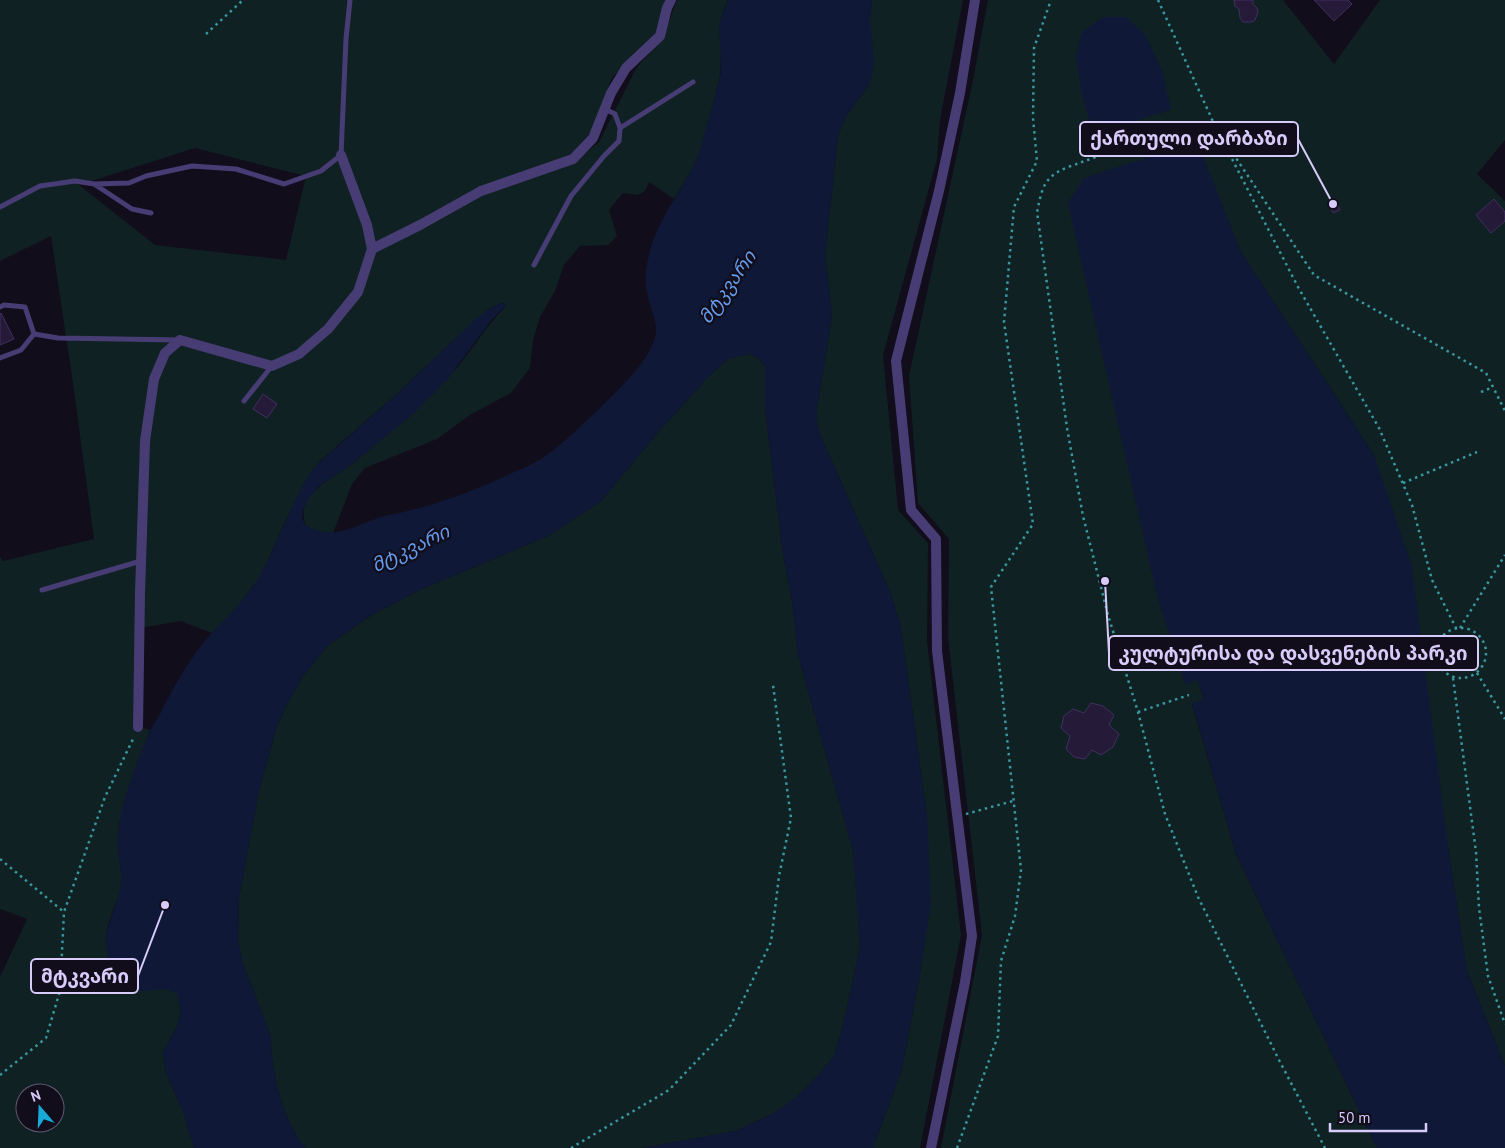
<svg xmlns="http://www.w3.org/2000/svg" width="1505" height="1148" viewBox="0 0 1505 1148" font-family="'PT Sans','Noto Sans Georgian',sans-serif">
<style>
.green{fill:#102123;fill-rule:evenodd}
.water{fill:#0f1836}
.building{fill:#251b39;stroke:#412f62}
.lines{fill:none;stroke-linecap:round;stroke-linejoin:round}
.path{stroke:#39979f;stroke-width:2.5;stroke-dasharray:2.5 4;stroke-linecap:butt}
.service{stroke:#473d74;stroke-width:5}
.minor{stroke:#473d74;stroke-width:10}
.labels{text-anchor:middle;stroke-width:4.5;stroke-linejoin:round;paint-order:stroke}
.water-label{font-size:19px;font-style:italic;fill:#659bee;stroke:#110d1a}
.leader{fill:none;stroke:#d7cbf9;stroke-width:2}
.callout-dot{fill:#d7cbf9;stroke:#110d1a;stroke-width:2}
.callout{fill:#110d1a;stroke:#d7cbf9;stroke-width:2}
.callout-label{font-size:19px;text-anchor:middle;font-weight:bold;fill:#d7cbf9}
</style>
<rect width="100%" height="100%" fill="#110d1a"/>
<path class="green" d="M0,0H665L654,39L626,63L612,78L591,132L568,157L575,162L599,142L637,67L662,40L677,0H728C715,25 724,54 719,81L701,149L692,170L674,199L649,182L645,191L638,195L623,193L609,210L617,236L608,245L580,246L564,265L555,291L540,317L533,340L530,368L511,393L470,415L437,439L365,468L352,484L333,533L315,531L306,526C293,493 337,477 357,460C387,434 418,410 445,381C467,359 482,330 505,307L506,305L504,303L489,309L473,322L398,393L320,461L286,520L262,574L237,608L212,633L181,621L139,628V727L150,730C139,760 121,801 118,833C116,851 123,868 121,886C118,901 110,915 107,930C103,948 111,966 120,981L162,989H172L177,993L181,1011L177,1027L163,1052L164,1062L167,1075L183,1111L194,1148H0V977L27,919L0,909V557L3,561L94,539L73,383L51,236L0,261ZM195,148L306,176L286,260L155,245L79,185ZM25,1093H55V1123H25Z
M872,0H963L940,120L937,159L883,355L898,510L928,543L927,641L961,935L920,1148H873L902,1069L920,973L925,938L927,816L901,628L891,594L821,437L817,423V407L832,316L825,255L838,135L846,116L869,85L870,17Z
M988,0H1283L1334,64L1380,0H1505V140L1477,174L1505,201V1066L1467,971L1448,847L1374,455L1241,252L1222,206L1190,144L1145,159L1185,683L1197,679L1204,699L1192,704L1236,854L1377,1148H941L982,935L948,637L949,539L918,503L909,376L973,80ZM1082,32L1171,110L1135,119Z
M747,354L757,357L765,366V408L783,554L792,600L798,655L853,851L857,887L860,947L844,1021L834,1056L817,1077L794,1099L772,1114L736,1131L642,1148H306C283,1122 270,1070 271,1037L242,961L238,939L239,897L259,791L276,729L286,706L303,676L327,646L373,614L424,588L548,536L600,502L661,429L709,376L728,359Z"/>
<path class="water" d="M728,0H872L870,17L874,62L871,78L869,85L846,116L838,135L825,255L832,316L817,407V422L821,437L891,594L901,628L927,816L931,903L920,973L902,1069L873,1148H642L736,1131L772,1114L794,1099L817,1077L834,1056L844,1021L860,947L853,851L798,655L792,600L783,554L765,408V366L757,357L747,354L728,359L709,376L661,429L600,502L548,536L424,588L373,614L327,646L303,676L286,706L276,729L259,791L239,897L238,939L242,961L271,1037C270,1070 283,1122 306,1148H194L183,1111L167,1075L164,1062L163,1052L177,1027L181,1011L177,994C157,979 134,1007 115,973C95,936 113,923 120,888C124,870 116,853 118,835C119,807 138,760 149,733C152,726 156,720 160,714C173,688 186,664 204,642C219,624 238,608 251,589C275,555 286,513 307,478C317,462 331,452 345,440C362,425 380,409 398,393C417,375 437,356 456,338C469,325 484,309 501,303L506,305L490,322L447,380L412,415L353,463L318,487L308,500L303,511L302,518L306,526C336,541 353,526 381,517C391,514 401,513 411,510C446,501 481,488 514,472C524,468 535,463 544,457C565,442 585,422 604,404C619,389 640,369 650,350C663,326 651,315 647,292C644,281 646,266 649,255C656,223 676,199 691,171C699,156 703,140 707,124C711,110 716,95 719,81L721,70L719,24Z
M1103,17H1126L1145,34L1162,70L1171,110L1093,133L1081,92L1076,55L1082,32Z
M1190,144L1201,151L1241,252L1374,455L1412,566L1448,847L1467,971L1505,1066V1148H1377L1236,854L1192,703L1204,699L1197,680L1185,684L1157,596L1068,203L1084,178Z"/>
<path class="building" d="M1234,0H1253V4L1257,8L1258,12L1255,20L1252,22H1243L1240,18L1239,9L1235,6Z
M1314,0H1348L1352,4L1334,21Z
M1494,199L1505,212V221L1491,233L1476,215Z
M1336,201L1340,210L1333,213L1329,204Z
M1,313L14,339L0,345V314Z
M263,394L277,404L267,418L253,409Z
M1091,703L1103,706L1114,715L1109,725L1119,734L1113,747L1101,755L1092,750L1085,759L1074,757L1066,749L1070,736L1061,728L1064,716L1073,709L1084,713Z"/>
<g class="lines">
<path class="path" d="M1158,0L1215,126L1298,287L1379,428L1412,505L1432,580L1456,628
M206,34L243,0
M1215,126C1170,136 1125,146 1082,162C1072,166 1059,169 1051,177C1041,186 1040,200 1037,212L1067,428L1083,516L1108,615L1138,712L1165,814L1198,897L1279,1060L1325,1148
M1222,137L1314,275L1486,373L1505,411
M1481,392L1493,387
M1403,483L1477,452
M1436 653a25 25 0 1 1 50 0a25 25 0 1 1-50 0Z
M1460,628L1505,555
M1477,673L1505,719
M1453,678L1476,852L1479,908L1488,976L1505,1024
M1138,712L1189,695
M966,814L1013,801
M0,859L64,912
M0,1075L46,1038L60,991L64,912L105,797L134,737
M571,1148L669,1090L731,1025L771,942L779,876L791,818L773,685
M957,1148L998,1036L1001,961L1015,916L1021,870L991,587L1033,524L1004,322L1014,207L1037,161L1033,118L1034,48L1051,0"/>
<path class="service" d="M620,128L693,82
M94,184L132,209L151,213
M0,207L40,186L75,181L94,184L129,183L146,176L192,166L236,169L284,184L321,171L341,155L346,39L350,0
M534,265L571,196L604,156L619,141L620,128L615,114L605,109
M0,307L4,305L25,307L34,334L58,338L179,340
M0,358L21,350L34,334
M244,401L271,367
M42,590L141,561"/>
<path class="minor" d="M372,249L420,225L481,191L573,159L593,138L611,93L626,68L660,36L667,8L671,0
M138,727L140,593L145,441L154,379L165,353L180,340L272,366L299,354L328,329L358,292L372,249L367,225L341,155
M931,1148L965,982L972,936L937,651L936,539L911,510L896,361L939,191L960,93L975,0"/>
</g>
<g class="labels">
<g class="water-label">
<text transform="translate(727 287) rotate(-55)" y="7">მტკვარი</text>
<text transform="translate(410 548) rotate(-26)" y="7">მტკვარი</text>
</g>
</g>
<path class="leader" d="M1333 204L1298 139M1105 581L1109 653M165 905L138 976"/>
<g class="callout-dot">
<circle cx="1333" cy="204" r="5"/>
<circle cx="1105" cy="581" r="5"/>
<circle cx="165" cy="905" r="5"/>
</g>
<g class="callout">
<rect x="1080" y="122" width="218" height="34" rx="5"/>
<rect x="1109" y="636" width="369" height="34" rx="5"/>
<rect x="31" y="959" width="107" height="34" rx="5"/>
</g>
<g class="callout-label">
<text x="1189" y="145">ქართული დარბაზი</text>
<text x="1293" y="660">კულტურისა და დასვენების პარკი</text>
<text x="85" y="983">მტკვარი</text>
</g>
<g transform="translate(40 1108) rotate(341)"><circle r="24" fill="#110d1a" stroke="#605973"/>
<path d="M0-4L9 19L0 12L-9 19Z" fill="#19a9d8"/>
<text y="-8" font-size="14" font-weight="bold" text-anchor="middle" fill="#d7cbf9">N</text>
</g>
<path d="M1330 1123v8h96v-8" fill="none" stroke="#d7cbf9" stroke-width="2.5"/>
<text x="1338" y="1123" font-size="15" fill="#d7cbf9" stroke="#110d1a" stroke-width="4" paint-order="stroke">50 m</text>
</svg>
